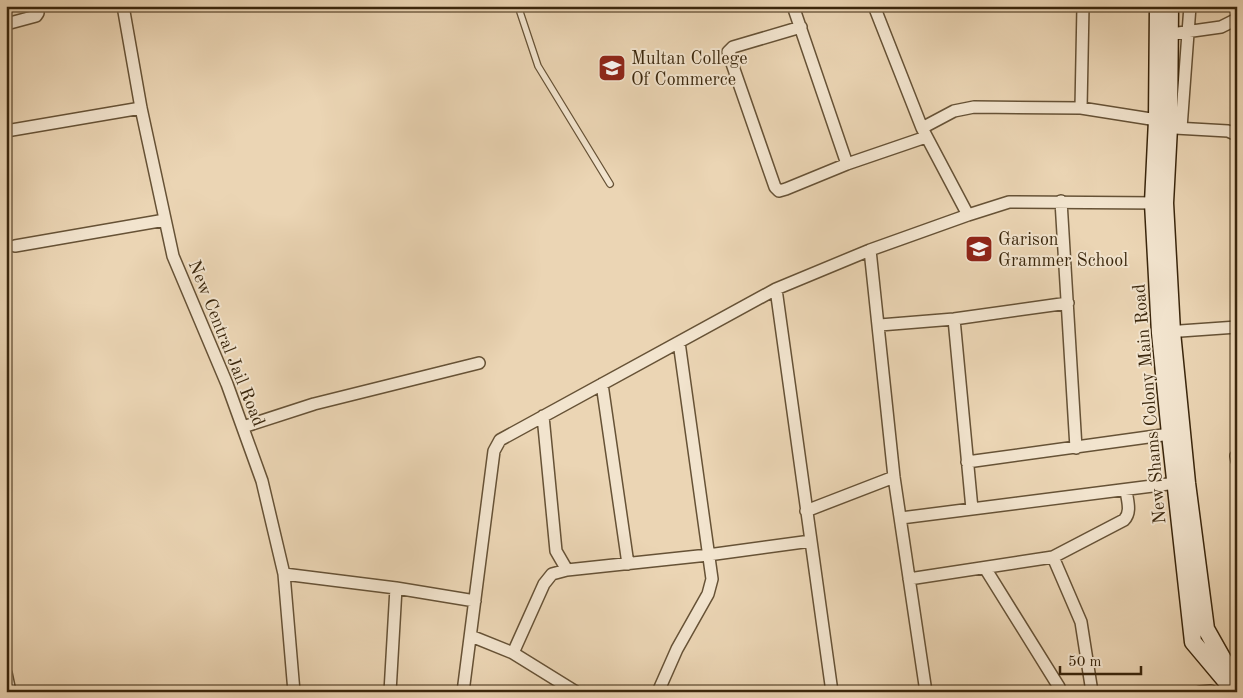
<svg xmlns="http://www.w3.org/2000/svg" width="1243" height="698" viewBox="0 0 1243 698" font-family="'Old Standard TT',serif">
<style>
.lines{fill:none;stroke-linecap:round;stroke-linejoin:round}
.service-casing{stroke:#665236;stroke-width:8}
.minor-casing{stroke:#665236;stroke-width:14}
.secondary-casing{stroke:#3a260c;stroke-width:19}
.service{stroke:#f2e4ce;stroke-width:5.5}
.minor{stroke:#f2e4ce;stroke-width:11}
.secondary{stroke:#f2e4ce;stroke-width:16}
.labels{text-anchor:middle;stroke-width:4;stroke-linejoin:round;paint-order:stroke}
.poi-label{font-size:18px;fill:#3a260c;stroke:#f2e4ce;text-anchor:start}
.street-label{font-size:18px;fill:#3a260c;stroke:#f2e4ce}
</style>
<rect width="100%" height="100%" fill="#ebd5b4"/>
<filter id="stains"><feTurbulence type="fractalNoise" baseFrequency=".004" numOctaves="4"/><feColorMatrix values="0 0 0 0 .2 0 0 0 0 .09 0 0 0 0 .02 0 0 0 .5 -.17"/></filter>
<radialGradient id="worn" r=".72"><stop offset=".6" stop-color="#630" stop-opacity="0"/><stop offset="1" stop-color="#630" stop-opacity=".3"/></radialGradient>
<g class="lines">
<defs>
<path id="service" d="M518,6L538,66L610,184"/>
<path id="minor" d="M123,6L141,108L173,256L227,384L262,481L284,574L294,692
M793,6L847,164
M874,6L922,128L968,215
M6,19L10,23L36,16L38,13V6
M801,27L733,47L728,52L775,187L779,191L786,189L847,164L926,137
M1164,35L1221,27L1237,19
M1081,108L1083,6
M922,128L954,111L974,107L1081,108L1157,120
M1175,128L1228,131L1237,135
M1181,128L1190,6
M6,131L141,108
M1061,201L1076,448
M15,246L165,220
M870,250L894,477L926,692
M776,289L832,692
M954,319L972,509
M880,325L954,319L1068,303
M1166,332L1237,327
M602,384L628,564
M543,416L556,551L567,570
M243,427L314,404L479,363
M1236,456L1237,461
M967,462L1170,434
M806,511L894,477
M901,518L1176,483
M1053,557L1081,622L1092,692
M985,568L1059,687
M284,574L396,588L475,601
M909,579L1053,557L1124,520C1132,512 1127,500 1126,490
M471,636L513,653L576,692
M513,653L544,584L552,574L567,570L708,555L811,541
M6,673L10,692
M390,692L396,588
M463,692L494,451L500,440L776,289L870,250L968,215L1009,202L1160,203
M658,692L677,649L708,594L712,579L679,342
M1200,692L1211,691"/>
<path id="secondary" d="M1158,6L1157,120L1153,203L1160,333L1170,434L1193,642L1235,692
M1170,6L1169,127L1165,203L1172,332L1187,483L1206,629L1224,661L1237,675"/>
</defs>
<use href="#service" class="service-casing"/>
<use href="#minor" class="minor-casing"/>
<use href="#secondary" class="secondary-casing"/>
<use href="#service" class="service"/>
<use href="#minor" class="minor"/>
<use href="#secondary" class="secondary"/>
</g>
<defs>
<symbol id="university-square" viewBox="-11 -11 22 22"><rect x="-9" y="-9" width="18" height="18" rx="4" fill="#8f2418" stroke="#f2e4ce"/><path d="M0-5L7-2L0 1L-7-2ZM-4 1L0 2.5L4 1V4Q0 6-4 4Z" fill="#fff"/></symbol>
<symbol id="school-square" viewBox="-11 -11 22 22"><rect x="-9" y="-9" width="18" height="18" rx="4" fill="#8f2418" stroke="#f2e4ce"/><path d="M0-5L7-2L0 1L-7-2ZM-4 1L0 2.5L4 1V4Q0 6-4 4Z" fill="#fff"/></symbol>
</defs>
<g fill-rule="evenodd">
<use href="#university-square" x="596" y="52" width="32" height="32"/>
<use href="#school-square" x="963" y="233" width="32" height="32"/>
</g>
<g class="labels">
<g class="poi-label">
<text x="631" y="64">Multan College<tspan x="631" dy="21">Of Commerce</tspan></text>
<text x="998" y="245">Garison<tspan x="998" dy="21">Grammer School</tspan></text>
</g>
<g class="street-label">
<text transform="translate(227 343) rotate(68)" y="6">New Central Jail Road</text>
<text transform="translate(1149 404) rotate(-95)" y="6">New Shams Colony Main Road</text>
</g>
</g>
<rect width="1243" height="698" fill="none" stroke="#ebd5b4" stroke-width="25"/>
<rect x="8" y="8" width="1228" height="683" fill="none" stroke="#3a260c" stroke-width="2.5"/>
<rect x="12" y="12" width="1218" height="673" fill="none" stroke="#3a260c"/>
<path d="M1060 666v8h81v-8" fill="none" stroke="#3a260c" stroke-width="2.5"/>
<text x="1068" y="666" font-size="15" fill="#3a260c" stroke="#f2e4ce" stroke-width="4" paint-order="stroke">50 m</text>
<rect width="100%" height="100%" filter="url(#stains)"/>
<rect width="100%" height="100%" fill="url(#worn)"/>
</svg>
